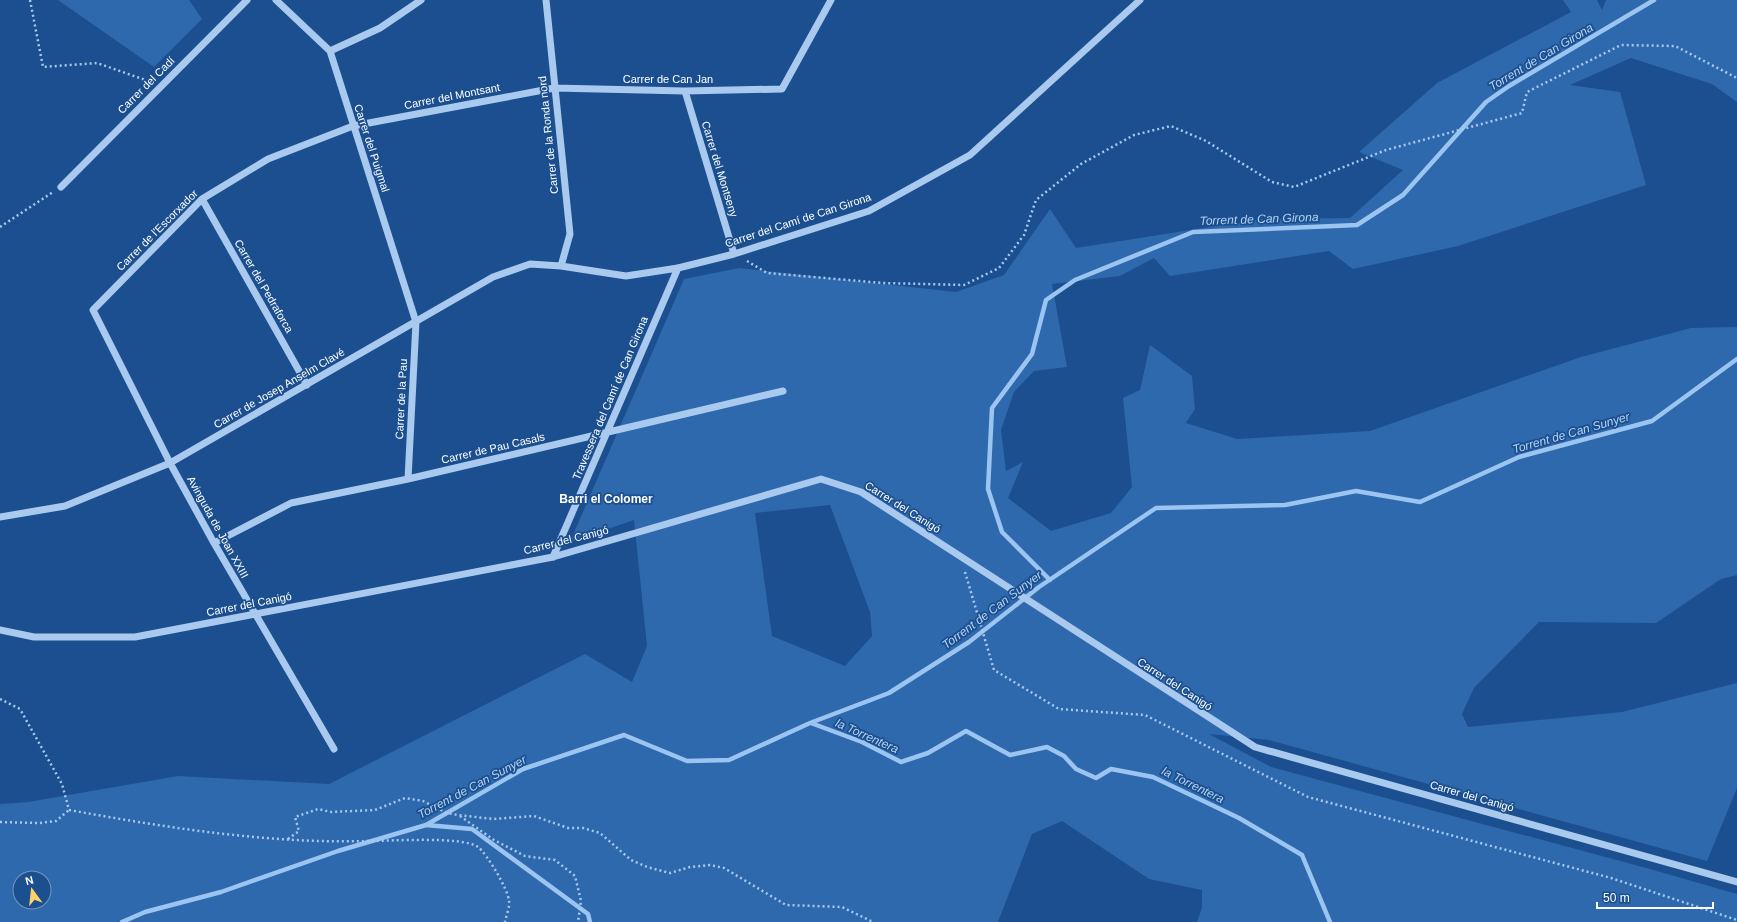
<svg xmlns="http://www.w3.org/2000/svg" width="1737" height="922" viewBox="0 0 1737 922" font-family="Arial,sans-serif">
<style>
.green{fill:#2e69ad;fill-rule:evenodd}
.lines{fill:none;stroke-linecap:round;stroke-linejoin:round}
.stream{stroke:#9cc4f0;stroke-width:4.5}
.path{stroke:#a9c9ee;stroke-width:2.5;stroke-dasharray:2 3;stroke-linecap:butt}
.minor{stroke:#a9c9ee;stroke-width:7}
.labels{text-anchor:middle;stroke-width:3.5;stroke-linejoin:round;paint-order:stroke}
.street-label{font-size:11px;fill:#fff;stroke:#1b4f8f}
.water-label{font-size:12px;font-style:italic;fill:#b5d3f5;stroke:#1b4f8f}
.neighbourhood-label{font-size:12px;font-weight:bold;fill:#fff;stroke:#1b4f8f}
</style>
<rect width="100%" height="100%" fill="#1b4f8f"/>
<path class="green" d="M58,0H189L202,19L154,67Z
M1563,0H1597L1602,10L1606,0H1737V102L1712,84L1631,58L1570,85L1620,92L1646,185L1458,246L1353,269L1329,251L1170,276L1154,258L1120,276L1052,284L1067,367L1034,371L1014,392L1001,430L1006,471L1023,462L1008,498L1051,531L1111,513L1132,487L1123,398L1140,390L1150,345L1192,376L1195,409L1186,423L1237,439L1370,431L1581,357L1691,328L1737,327V575L1721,579L1656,623L1539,622L1474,688L1462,714L1468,727L1622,712L1737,683V788L1707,861L1269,740L1209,734L1271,767L1650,869L1737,894V922H1197L1202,908V890L1149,879L1062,821L1032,834L998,922H0V804L28,802L178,776L329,784L585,654L632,682L647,646L634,520L570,542L684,279L739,268L956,292L1004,275L1050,209L1076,248L1261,219L1350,218L1403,170L1359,152L1437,83L1571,12ZM830,505L870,612L872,636L845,666L772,636L755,513ZM20,878H44V902H20Z"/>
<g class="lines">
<path class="stream" d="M1050,580L1002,532L988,489L992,408L1032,354L1046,300L1075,280L1193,232L1357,225L1403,195L1486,102L1509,86L1654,0
M811,723L862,742L901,762L928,753L966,731L1010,755L1047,747L1064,756L1076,769L1096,778L1111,769L1153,777L1239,818L1302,855L1330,922
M426,825L472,829L588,914L590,922
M122,922L145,912L221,892L338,851L426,825L523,769L624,735L687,761L729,760L810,723L889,693L969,642L1039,587L1156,508L1285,505L1356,491L1420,502L1519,457L1652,421L1737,359"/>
<path class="path" d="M30,0L43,67L97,63L151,82
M0,227L53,192
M747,261L767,273L883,283L964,285L999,268L1024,235L1036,200L1081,164L1134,135L1171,126L1206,141L1272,182L1294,187L1386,150L1522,113L1527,92L1621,45L1675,46L1737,78
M965,572L994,670L1059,709L1145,715L1308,797L1611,878L1737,920
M0,699L20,709L62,784L69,810
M69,810C169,828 269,844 370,841C390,841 463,836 478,847C487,854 508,889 509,901C510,907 506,916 505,922
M460,816L494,840L525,856L555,860L575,876L581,901L578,922
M0,822L39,823L56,821L69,810
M288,839L299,831L295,817L318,809L331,812L375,810L405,798L423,801L447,813L458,815L493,819L534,816L568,828H583L600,833L631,860L647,867L670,873L690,867L710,865L724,868L786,905L842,907L873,922"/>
<path class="minor" d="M276,0L330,51L416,322L408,479
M546,0L570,234L561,266
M330,51L380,28L421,0
M685,91L734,254
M61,187L247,0
M202,199L307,385
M0,517L65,506L170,463L493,277L530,264L561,266L626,276L678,268L734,254L869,211L970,155L1140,0
M214,543L291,503L408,479L783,391
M553,557L678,268
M0,630L34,637H135L553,557L821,479L861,492L1255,747L1737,882
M334,749L214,543L170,463L93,310L202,199L268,159L353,126L554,88L685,91L782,89L831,0"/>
</g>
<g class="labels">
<g class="street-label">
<text x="668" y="83">Carrer de Can Jan</text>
<text transform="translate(146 85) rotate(-45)" y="4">Carrer del Cadí</text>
<text transform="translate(452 96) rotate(-11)" y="4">Carrer del Montsant</text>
<text transform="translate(548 135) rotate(-96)" y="4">Carrer de la Ronda nord</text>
<text transform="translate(372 148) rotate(72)" y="4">Carrer del Puigmal</text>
<text transform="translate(720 169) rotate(73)" y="4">Carrer del Montseny</text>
<text transform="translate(798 220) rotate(-18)" y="4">Carrer del Camí de Can Girona</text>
<text transform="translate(157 230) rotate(-45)" y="4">Carrer de l'Escorxador</text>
<text transform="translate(264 286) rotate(60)" y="4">Carrer del Pedraforca</text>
<text transform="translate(279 388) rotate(-30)" y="4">Carrer de Josep Anselm Clavé</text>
<text transform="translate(610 398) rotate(-67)" y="4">Travessera del Camí de Can Girona</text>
<text transform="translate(401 399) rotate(-87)" y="4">Carrer de la Pau</text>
<text transform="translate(493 448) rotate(-13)" y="4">Carrer de Pau Casals</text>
<text transform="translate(903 507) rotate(32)" y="4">Carrer del Canigó</text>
<text transform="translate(218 527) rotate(61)" y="4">Avinguda de Joan XXIII</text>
<text transform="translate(566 540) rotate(-14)" y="4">Carrer del Canigó</text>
<text transform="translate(249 604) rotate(-11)" y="4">Carrer del Canigó</text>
<text transform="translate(1175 684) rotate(33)" y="4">Carrer del Canigó</text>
<text transform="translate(1472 796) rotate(16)" y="4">Carrer del Canigó</text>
</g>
<g class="water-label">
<text transform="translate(1541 57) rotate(-31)" y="4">Torrent de Can Girona</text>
<text transform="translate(1259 219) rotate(-2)" y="4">Torrent de Can Girona</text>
<text transform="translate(1571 433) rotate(-16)" y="4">Torrent de Can Sunyer</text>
<text transform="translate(992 610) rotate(-37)" y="4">Torrent de Can Sunyer</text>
<text transform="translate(867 736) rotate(24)" y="4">la Torrentera</text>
<text transform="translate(1193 785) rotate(26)" y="4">la Torrentera</text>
<text transform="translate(472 787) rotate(-28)" y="4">Torrent de Can Sunyer</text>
</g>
<g class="neighbourhood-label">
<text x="606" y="503">Barri el Colomer</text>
</g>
</g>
<g transform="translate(32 890) rotate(345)"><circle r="19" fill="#1b4f8f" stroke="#7695bc"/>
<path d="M0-3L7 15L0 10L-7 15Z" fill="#ffd166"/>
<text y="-6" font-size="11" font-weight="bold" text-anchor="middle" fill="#ffffff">N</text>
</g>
<path d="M1597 902v6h116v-6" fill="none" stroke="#ffffff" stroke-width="2"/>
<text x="1603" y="902" font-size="12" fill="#ffffff" stroke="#1b4f8f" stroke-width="3" paint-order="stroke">50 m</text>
</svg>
